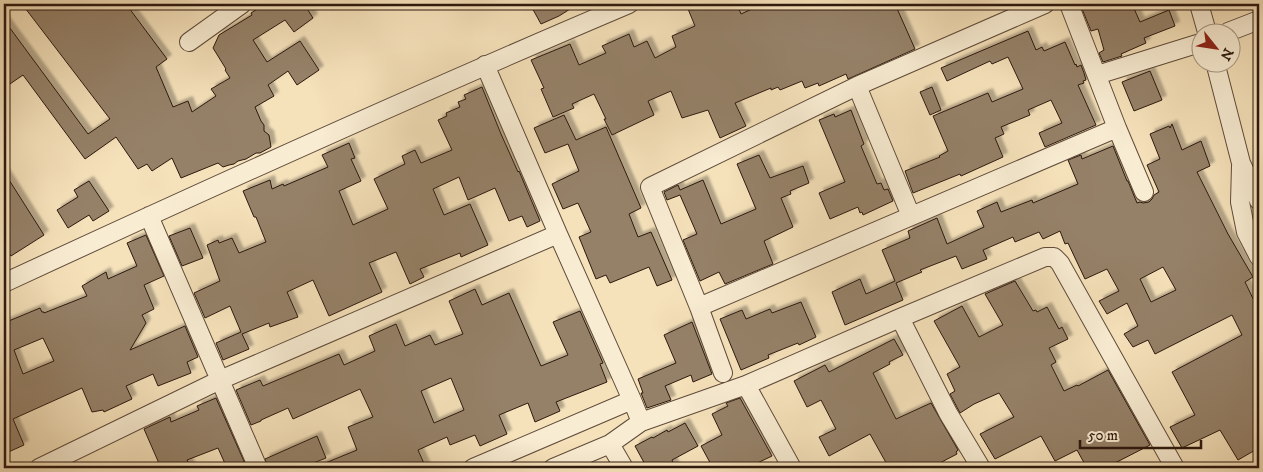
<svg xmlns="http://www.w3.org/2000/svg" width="1263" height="472" viewBox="0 0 1263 472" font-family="'IM FELL DW Pica',serif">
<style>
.building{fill:#958168;stroke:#2d190f;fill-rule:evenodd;filter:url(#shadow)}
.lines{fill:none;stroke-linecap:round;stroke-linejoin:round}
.minor-casing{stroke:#5f4b3a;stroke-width:20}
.minor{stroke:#f8ecd2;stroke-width:18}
</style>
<defs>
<filter id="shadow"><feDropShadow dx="4.5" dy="-4.5" stdDeviation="1" flood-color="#0004"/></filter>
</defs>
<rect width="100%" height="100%" fill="#f5e1ba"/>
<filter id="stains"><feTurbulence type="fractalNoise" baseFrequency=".004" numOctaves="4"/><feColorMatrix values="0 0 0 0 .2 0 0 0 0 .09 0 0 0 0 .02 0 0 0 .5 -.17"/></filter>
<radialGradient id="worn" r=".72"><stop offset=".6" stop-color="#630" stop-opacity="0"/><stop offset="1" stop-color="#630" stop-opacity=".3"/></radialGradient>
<path class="building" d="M22,4H126L167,59L156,67L173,107L188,101L192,112L216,96L211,89L230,78L225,70L226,69L213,48L219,35L252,15L251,13L265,4H304L313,18L294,32L285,20L253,40L267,62L300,41L319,70L297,85L288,71L268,85L274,96L255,107L261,121L264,125V131L269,135L271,147L260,153H256L246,159L238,161L234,164L229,165L223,167L218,163L181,178L172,158L152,171L147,164L138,169L116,137L85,159L23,75L4,88V20L88,134L110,119Z
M530,4H578L559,16L541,24Z
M686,4H737L741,14L763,4H869L871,8L881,9L895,4L915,49L848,79L846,74L819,86L818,83L805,88L802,81L780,90L778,87L771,90V88L735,103L746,126L720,138L708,110L682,118L671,91L648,101L654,115L612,135L604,119H606L594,94L572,104L574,108L553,117L541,89L544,88L531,60L570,44L579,65L606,53L602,46L629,34L634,47L647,41L655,58L676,47L672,36L695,26Z
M1080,4H1132L1140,22L1169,10L1175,26L1144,38L1146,43L1121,54L1122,56L1103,62L1099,53L1104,50L1098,29L1091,31Z
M1028,31L1036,50L1042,47L1044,51L1065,42L1075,65L1076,64L1077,67L1081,65L1084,73L1086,80L1083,81L1084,83L1078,85L1096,125L1045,147L1039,133L1062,123L1051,100L1028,110L1030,115L1001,127L1004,134L995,138L1003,157L961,176L960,174L913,193L905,171L940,157L939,156L948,151L933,116L988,93L992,102L1023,89L1008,57L992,64L990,61L947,81L941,68Z
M1150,71L1162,100L1134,111L1122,82Z
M482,87L501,134L518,172L519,171L540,221L527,227L522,216L509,221L495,188L468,200L459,177L433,189L444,215L470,204L488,245L461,257L460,253L420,269L424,277L410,284L396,252L369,263L382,292L329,316L313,280L287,292L298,317L270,327L269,323L242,334L249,349L223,360L216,343L241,332L230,306L205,318L194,293L220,281L207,245L218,240L219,243L232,238L239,253L266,242L256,217H254L243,191L270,180L272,189L283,184L284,186L328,167L322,155L349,143L355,158L351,159L361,181L339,191L353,225L388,209L374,179L405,164L402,156L415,150L421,163L452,150L438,120L447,116L446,113L460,107L458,102L466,99L464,95Z
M932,87L941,110L930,115L920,92Z
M851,110L864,144L861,146L877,184L881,183L884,190L888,189L893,201L863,215L862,212L860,213L858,207L830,219L819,193L845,182L819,120L834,114L835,117Z
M564,115L576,140L606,127L641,208L629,214L638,237L651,232L672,280L657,286L649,267L610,283L606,275L596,279L579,237L591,232L578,203L563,209L552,184L579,171L568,144L545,153L534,128Z
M1172,124L1182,150L1201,141L1210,166L1197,172L1228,234L1253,277L1245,282L1259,311V441L1254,444L1257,449L1238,460L1220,430L1182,448L1170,427L1195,415L1172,372L1242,335L1232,315L1155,354L1148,340L1133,347L1124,334L1138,326L1127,303L1107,314L1099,301L1119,291L1107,269L1085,279L1068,243L1065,244L1060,231L1043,239L1039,232L1015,242L1013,237L983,250L987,259L962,269L956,256L920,270L922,272L896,283L903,300L845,325L832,292L860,279L866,294L895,281L882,250L910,238L908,231L937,218L947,244L984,227L977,211L997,202L1001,212L1032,200L1033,203L1078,184L1068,160L1081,155L1082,159L1113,146L1127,181H1128L1137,203L1140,202L1143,203L1149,202L1152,199L1154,195L1159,192L1147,165L1160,159L1150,134L1169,126L1170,128ZM1163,267L1176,290L1151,302L1140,279Z
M759,155L770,178L803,166L809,183L790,191L791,194L781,198L793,227L764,241L773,264L725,284L719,272L700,281L683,240L697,234L680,195L667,200L664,192L678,185L680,190L703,180L721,224L756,209L737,164Z
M4,172L44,235L11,256L4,245Z
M89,181L109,211L93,221L89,215L68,228L57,210L78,197L74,190Z
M190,228L203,258L182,266L169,236Z
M146,235L164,276L144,285L154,309L142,315L146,323L130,350L185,326L198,357L187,362L191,373L158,386L153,374L126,386L132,399L104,412L103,410L92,412L82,388L13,419L24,445L4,454V323L40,308L42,312H44V313L87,296L82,286L106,272L108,279L137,266L127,243ZM43,338L54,361L23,374L14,350Z
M1015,281L1033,311L1036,310L1037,312L1047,307L1059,329L1062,327L1068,339L1049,348L1056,362L1051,365L1064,391L1077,385L1078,386L1108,370L1150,445L1113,464L1115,468H1087L1077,450L1055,461L1041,436L995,459L980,434L1014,417L999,393L974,404L960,413L950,394L955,391L947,374L960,367L934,321L962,306L979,337L1003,325L985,294Z
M475,289L482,305L509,293L541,366L568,355L553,322L580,311L603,363L600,364L607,382L556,402L560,411L535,422L528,403L499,415L507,434L480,446L475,435L450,445L447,437L418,450L426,468H313L357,450L348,427L373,417L360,389L293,419L288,408L261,420V421L251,425L236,390L260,380L263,386L339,354L344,365L375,351L369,336L396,324L405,346L430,335L435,345L463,334L449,301ZM451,378L464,410L434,423L421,391Z
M801,302L816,337L799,345L798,343L768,355L769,358L741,370L720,319L742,310L746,319L770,309L772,313Z
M692,322L712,374L693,382L691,375L665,386L671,400L647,408L641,393H643L638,379L676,363L664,335Z
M894,339L903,355L889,362L890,364L873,373L896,419L931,403L958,450L956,452L957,454L930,468H889L870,434L829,456L819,437L836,429L821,400L807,407L794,381L825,365L829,372Z
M216,398L247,468H227L218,448L187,460L191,468H161L144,429L170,417L171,422L199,410L197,406Z
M740,398L772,456L747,468H713L701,446L722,435L712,414L728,406L726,403Z
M685,423L698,446L672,460L675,468H647L635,446L652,437L653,438L667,430L668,432Z
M317,436L326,458L301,468H268L265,459Z"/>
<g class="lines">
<defs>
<path id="minor" d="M1199,4L1207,32
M1228,32L1259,20
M189,42L242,4
M1215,62L1241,163L1259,201
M485,65L558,234L632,400L641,422
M1097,75L1200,43
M857,86L911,216
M1117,128L1144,192
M1241,166L1240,202L1246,232L1259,257
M149,216L258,468
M4,283C211,187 419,93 629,4
M699,307L1117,128L1069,4
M900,318L948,413L981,468
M723,373L699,307L650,187L857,86L1045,4
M746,385L792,468
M610,444L624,468
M39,468L220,380L558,234
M473,468L632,400
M553,468L610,444L641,422L746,385L900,318L1045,257H1054L1060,263L1175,468"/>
</defs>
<use href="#minor" class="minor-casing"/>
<use href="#minor" class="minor"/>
</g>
<rect width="1263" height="472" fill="none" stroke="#f5e1ba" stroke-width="20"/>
<rect x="5" y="5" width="1253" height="462" fill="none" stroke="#2d190f" stroke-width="2.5"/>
<rect x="10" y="10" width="1243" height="452" fill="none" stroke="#2d190f"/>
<g transform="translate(1216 48) rotate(120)"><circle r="24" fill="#f8ecd2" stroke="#a79884"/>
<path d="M0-4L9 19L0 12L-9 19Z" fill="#8f2418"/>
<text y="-8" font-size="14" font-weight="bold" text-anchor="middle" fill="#2d190f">N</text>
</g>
<path d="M1080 440v8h121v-8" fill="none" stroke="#2d190f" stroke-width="2.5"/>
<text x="1088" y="440" font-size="15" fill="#2d190f" stroke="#f8ecd2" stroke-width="4" paint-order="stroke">50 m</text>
<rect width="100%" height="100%" filter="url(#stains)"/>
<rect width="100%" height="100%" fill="url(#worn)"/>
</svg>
